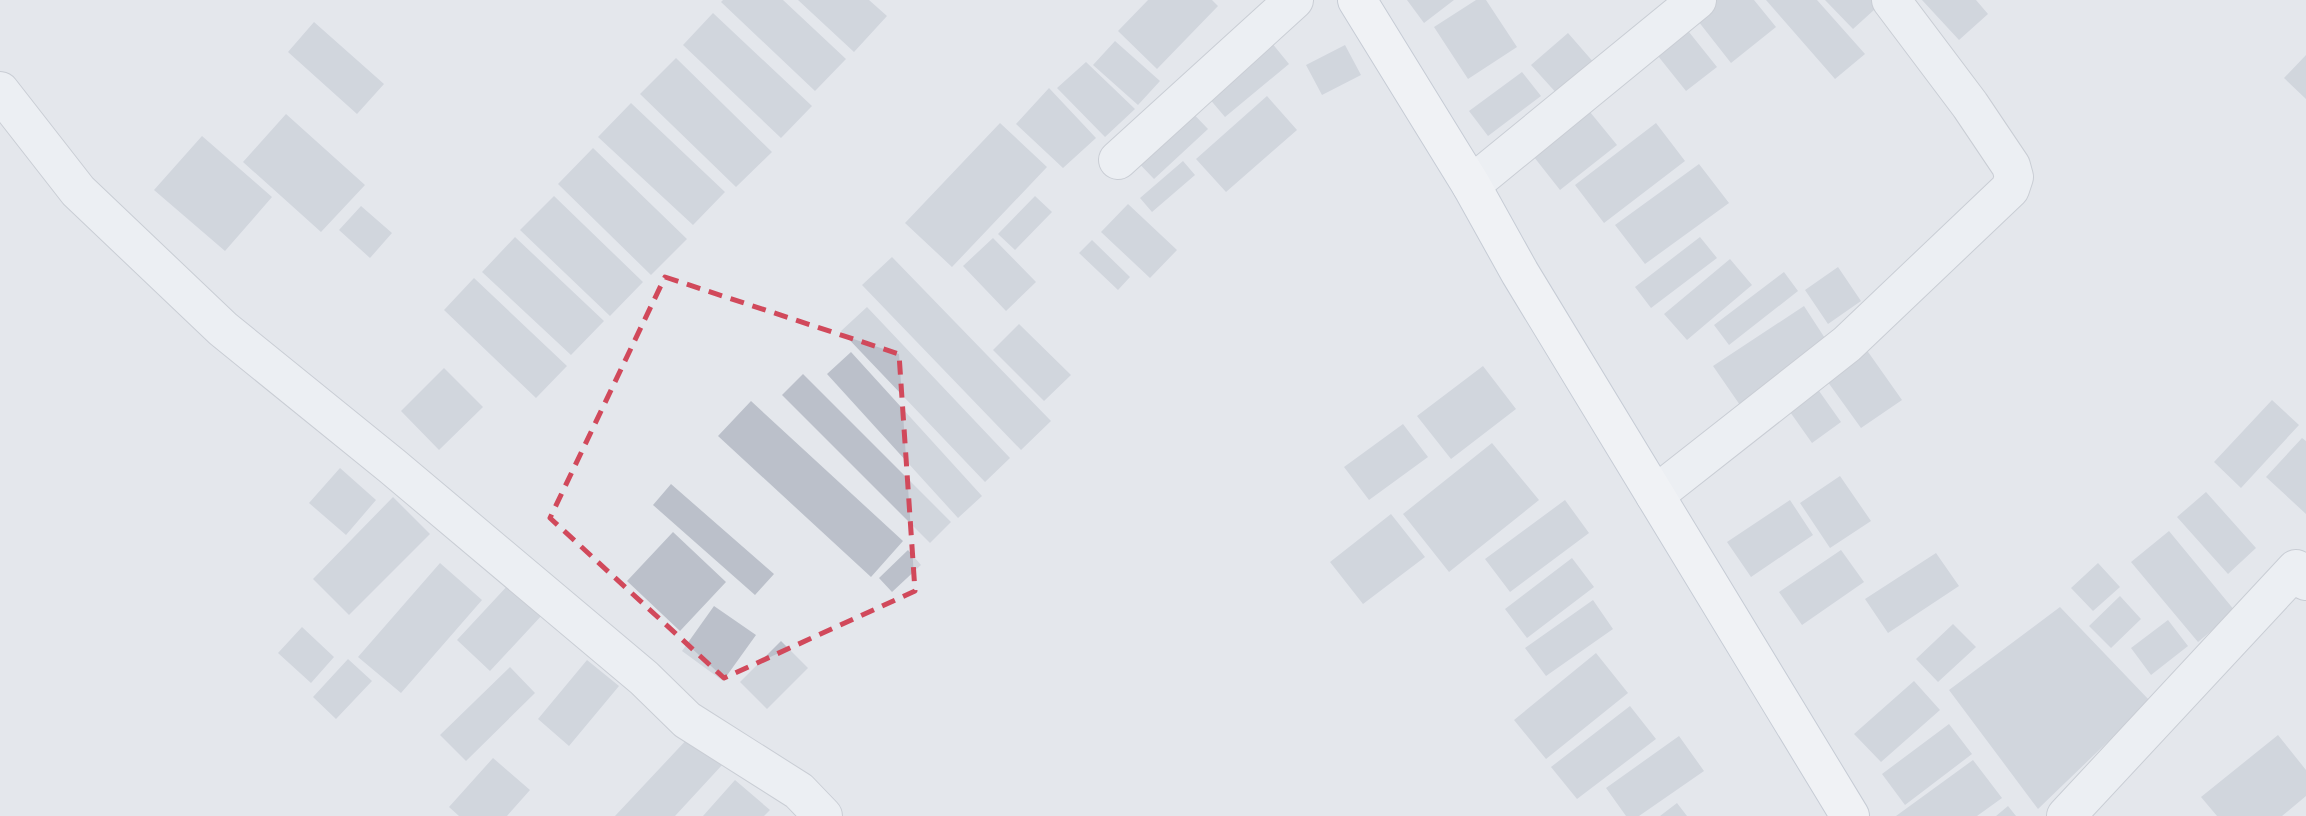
<svg xmlns="http://www.w3.org/2000/svg" width="2306" height="816" viewBox="0 0 2306 816" font-family="'Roboto Condensed',sans-serif">
<style>
.building{fill:#bbc0ca}
.lines{fill:none;stroke-linecap:round;stroke-linejoin:round}
.minor-casing{stroke:#a9aeb7;stroke-width:40}
.major-casing{stroke:#a3abb8;stroke-width:40}
.minor{stroke:#f7f8fa;stroke-width:38}
.major{stroke:#fff;stroke-width:38}
.marked{fill:none;stroke:#d1495b;stroke-width:5;stroke-dasharray:14 9;stroke-linejoin:round}
</style>
<rect width="100%" height="100%" fill="#e4e7ec"/>
<path class="building" d="M723,0H783L846,59L815,91L721,2Z
M798,0H869L887,16L854,52Z
M1148,0H1212L1218,6L1157,69L1118,31Z
M1407,0H1454L1424,23Z
M1476,0H1486L1517,47L1468,79L1434,27Z
M1706,0H1754L1776,27L1731,63L1691,12Z
M1766,0H1817L1865,54L1835,79Z
M1825,0H1885L1853,29Z
M1922,0H1976L1988,14L1959,40Z
M713,13L812,106L781,138L683,45Z
M314,22L384,84L357,114L288,52Z
M1685,27L1717,67L1686,91L1654,51Z
M1568,33L1595,64L1559,96L1531,65Z
M1266,36L1289,64L1225,117L1202,90Z
M1115,41L1160,81L1138,105L1093,65Z
M1345,45L1361,75L1322,95L1306,65Z
M2306,55V99L2284,78Z
M676,58L772,152L736,187L640,94Z
M1086,62L1135,109L1105,137L1057,88Z
M1522,72L1541,96L1488,136L1469,111Z
M1049,88L1096,138L1063,168L1016,124Z
M1267,96L1297,130L1226,192L1196,159Z
M631,103L725,192L693,225L598,137Z
M1185,105L1208,129L1154,179L1131,155Z
M1590,112L1617,145L1560,190L1534,157Z
M286,114L365,185L321,232L243,162Z
M1000,123L1047,167L952,267L905,223Z
M1656,123L1685,161L1604,223L1575,185Z
M202,136L272,197L225,251L154,190Z
M593,148L687,239L651,275L558,184Z
M1183,161L1195,175L1152,212L1140,198Z
M1699,164L1729,203L1645,264L1615,225Z
M554,196L643,282L610,316L520,230Z
M1035,196L1052,212L1015,250L998,234Z
M1128,204L1177,250L1150,278L1101,232Z
M361,206L392,233L370,258L339,230Z
M515,237L604,321L571,355L482,272Z
M1700,237L1717,258L1651,308L1635,287Z
M993,238L1036,282L1006,311L963,266Z
M1092,240L1130,277L1118,290L1079,253Z
M892,257L1051,421L1021,450L862,285Z
M1730,259L1752,285L1687,340L1664,314Z
M1838,267L1861,301L1828,324L1805,290Z
M1784,272L1798,291L1729,345L1714,325Z
M474,278L567,366L536,398L444,310Z
M1804,306L1832,349L1742,408L1713,366Z
M867,307L1010,458L985,482L841,331Z
M1019,324L1071,375L1044,401L993,350Z
M1866,349L1902,400L1861,428L1825,378Z
M851,352L982,496L958,518L827,374Z
M1483,366L1516,409L1451,459L1417,416Z
M444,368L483,407L439,450L401,411Z
M803,374L951,522L930,543L782,395Z
M1812,381L1841,422L1812,443L1783,402Z
M2272,400L2299,425L2241,488L2214,462Z
M751,401L903,541L871,577L718,436Z
M1403,424L1428,457L1369,500L1344,467Z
M2302,438L2306,441V514L2266,477Z
M1492,443L1539,500L1449,572L1403,514Z
M340,468L376,500L346,535L309,503Z
M1840,476L1871,521L1830,548L1800,503Z
M671,484L774,574L755,595L653,505Z
M2206,492L2256,548L2228,574L2177,517Z
M393,497L430,534L349,615L313,579Z
M1565,500L1589,533L1510,592L1485,559Z
M1790,500L1813,535L1751,577L1727,542Z
M1391,514L1425,557L1363,604L1330,562Z
M2169,531L2235,611L2198,642L2131,562Z
M673,532L726,582L680,631L627,581Z
M908,550L921,565L892,592L879,578Z
M1841,550L1864,582L1802,625L1779,592Z
M1936,553L1959,586L1888,633L1865,599Z
M1572,558L1594,587L1527,638L1505,609Z
M440,563L482,600L401,693L358,657Z
M2098,563L2120,587L2093,611L2071,588Z
M510,583L543,614L490,671L457,640Z
M2120,596L2141,619L2111,648L2089,626Z
M1593,600L1613,629L1546,676L1525,648Z
M714,606L756,635L723,681L682,651Z
M2060,607L2150,701L2038,809L1949,690Z
M2168,620L2188,646L2151,675L2131,648Z
M1953,624L1976,647L1938,682L1916,659Z
M302,627L334,657L311,683L278,653Z
M781,641L808,668L767,709L740,682Z
M1596,653L1628,693L1546,759L1514,720Z
M348,659L372,681L336,719L313,697Z
M587,660L619,686L569,746L538,719Z
M510,667L535,693L466,761L440,735Z
M1914,681L1940,710L1881,762L1854,734Z
M1630,706L1656,739L1577,799L1551,767Z
M1949,724L1972,754L1905,805L1882,774Z
M691,735L723,764L675,816H615Z
M2278,735L2306,770V796L2282,816H2217L2201,797Z
M1679,736L1704,771L1639,816H1626L1606,788Z
M493,758L530,790L507,816H459L449,807Z
M1973,760L2002,798L1977,816H1896Z
M735,780L770,810L764,816H703Z
M1677,803L1687,816H1660Z
M2008,806L2016,816H1996Z"/>
<g class="lines">
<defs>
<path id="minor" d="M0,91L78,191L223,329L392,466L644,678L687,720L799,791L823,816
M1118,160L1294,0
M1471,185L1697,0
M1655,495L1847,344L2010,189L2014,177L2011,166L1970,105L1891,0
M2066,816L2296,569L2306,581"/>
<path id="major" d="M1357,0L1471,185L1520,273L1850,816"/>
</defs>
<use href="#minor" class="minor-casing"/>
<use href="#major" class="major-casing"/>
<use href="#minor" class="minor"/>
<use href="#major" class="major"/>
</g>
<path d="M0 0H2306V816H0ZM665,277L899,354L915,591L724,678L550,518Z" fill="#e4e7ec" fill-opacity=".55" fill-rule="evenodd"/>
<path class="marked" d="M665,277L899,354L915,591L724,678L550,518Z"/>
</svg>
